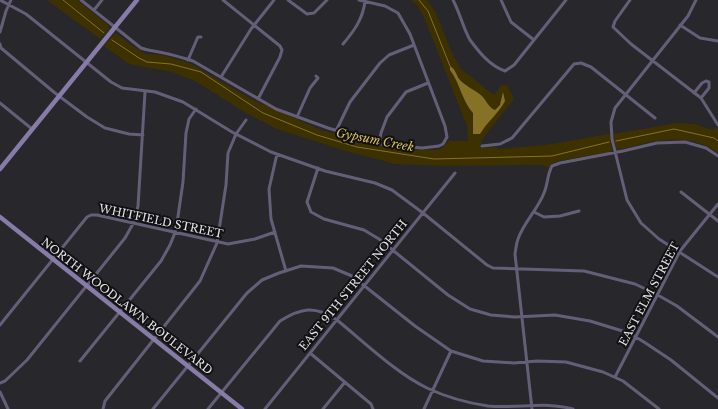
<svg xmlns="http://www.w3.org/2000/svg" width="718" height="409" viewBox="0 0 718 409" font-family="'Libre Baskerville',serif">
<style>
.green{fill:#3d3100}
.water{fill:#867226}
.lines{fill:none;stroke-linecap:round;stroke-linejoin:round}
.stream{stroke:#867226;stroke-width:1}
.minor{stroke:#655e79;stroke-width:3}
.secondary{stroke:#877ca7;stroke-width:4.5}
.labels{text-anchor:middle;stroke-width:4;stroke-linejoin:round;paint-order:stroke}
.street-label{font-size:11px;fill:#e6e5e9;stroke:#111012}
.water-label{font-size:12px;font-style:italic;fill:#dcc059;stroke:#111012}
</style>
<rect width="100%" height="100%" fill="#28272c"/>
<path class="green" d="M47,0H77L108,25L109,29L100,39Z
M411,0H427L435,11L452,53L461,69L494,95L501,85H507L514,99L481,141L480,148L497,147L498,149L545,145L610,134L612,150L610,152L558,161L553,163L548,168L544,165L446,166L395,164L346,151L277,129L246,113L195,81L172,72L129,64L104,46L115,33L130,44L146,54L161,55L183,61L193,65L251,99L321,130L379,146L401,149L439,150L444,147L448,141H468L467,126L424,17L416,4Z
M677,123L695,124L712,130L716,128L718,130V153C712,149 706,145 699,143C672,134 643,144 617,150L616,148L613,134Z"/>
<path class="water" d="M450,66C455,69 456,74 459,79C465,86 475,90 482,96C486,100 489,108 495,110L500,105L503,92L505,101C498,114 487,122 480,134H473V113C462,101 460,83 450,70Z"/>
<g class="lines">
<path class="stream" d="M63,0L104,33
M419,0L428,11L450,66
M112,40L139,58L147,62L171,64L201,72L263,113L317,135L357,147L434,159L552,156L609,142
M616,141L674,129L714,138L718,141"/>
<path class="minor" d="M0,0L26,14L111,82L122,88L155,92L183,102L232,132L271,152L325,171L375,183L392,190L423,213L487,265L493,268L584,271L635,284L656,294L677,306L718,337
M81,0L141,48C149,51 156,51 164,53C174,55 183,58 193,61L276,109L328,128L381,144L422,148L439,146L443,144L447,137L445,126L410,34L398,13L385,6L359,0
M223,0L280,46L282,50L280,57L258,99
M288,0L307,14L314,13L327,0
M453,0C460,13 463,28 470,40C479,52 490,66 505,71L514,65L566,0
M501,0L511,22L534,40
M630,0L615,21L613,27L631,44L701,98L718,125
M696,0L688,16L615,108L611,122L612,139L627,200L641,223L659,239L718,277
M94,10L102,0
M680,25L700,38L718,41
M0,32L6,11L11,0
M0,44L1,48L55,93L87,117L105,128L129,134L143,135
M343,44C354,31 363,19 365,1
M188,60L197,39L198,37H201
M221,77L251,29L274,0
M694,93L702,83L706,81L709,82V88L701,98
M0,103L32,129
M297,117L310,88L318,78L316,76
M336,131L350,102L380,63L389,55L414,45
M379,143L381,133L387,117L406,92L428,83
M482,146L500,144L512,138L574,64L581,63L591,67L655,118
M277,154L269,189L271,219L286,271
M318,168L307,202L311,212L324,219L364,230L379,239L448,295L470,309L491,315L515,317L555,315L590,321L629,333L644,342L671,360L718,398
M681,192L718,221
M534,212L544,217L560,216L579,211
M0,325L87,217L91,215H97L228,244L255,239L275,232
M310,353L371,404L373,409
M80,361L161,261L170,245L176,230L183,182L186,133L189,119L196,109
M615,377L680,251L718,204
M0,383L5,381L27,360L125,238L134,222L138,206L145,92
M0,392L8,409
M103,409L105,401L200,281L217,243L226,185L228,153L236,134L246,120
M153,409L247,293L262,280L279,273L301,266L333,268L352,276L415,326L451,351L483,361L514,363L537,361L566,362L603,372L623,381L659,409
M208,409L280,321C301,308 315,305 337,320C364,342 396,373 427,388C446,397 468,403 488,406C517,409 545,401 573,409
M265,409L455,173
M323,409L345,382
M424,409L451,351
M532,409L515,254C516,249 516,244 518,239C524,222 538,209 544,193C548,184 547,175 552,166L560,163L623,151L657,143L685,142L706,148L718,156"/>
<path class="secondary" d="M0,169L137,0
M0,217L242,409"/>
</g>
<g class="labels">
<g class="street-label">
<text transform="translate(161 221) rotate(12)" y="4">WHITFIELD STREET</text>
<text transform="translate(353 285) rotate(-51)" y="4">EAST 9TH STREET NORTH</text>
<text transform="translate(649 294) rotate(-62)" y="4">EAST ELM STREET</text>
<text transform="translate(127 306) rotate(38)" y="4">NORTH WOODLAWN BOULEVARD</text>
</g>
<g class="water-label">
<text transform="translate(375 140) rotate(11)" y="4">Gypsum Creek</text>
</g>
</g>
</svg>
